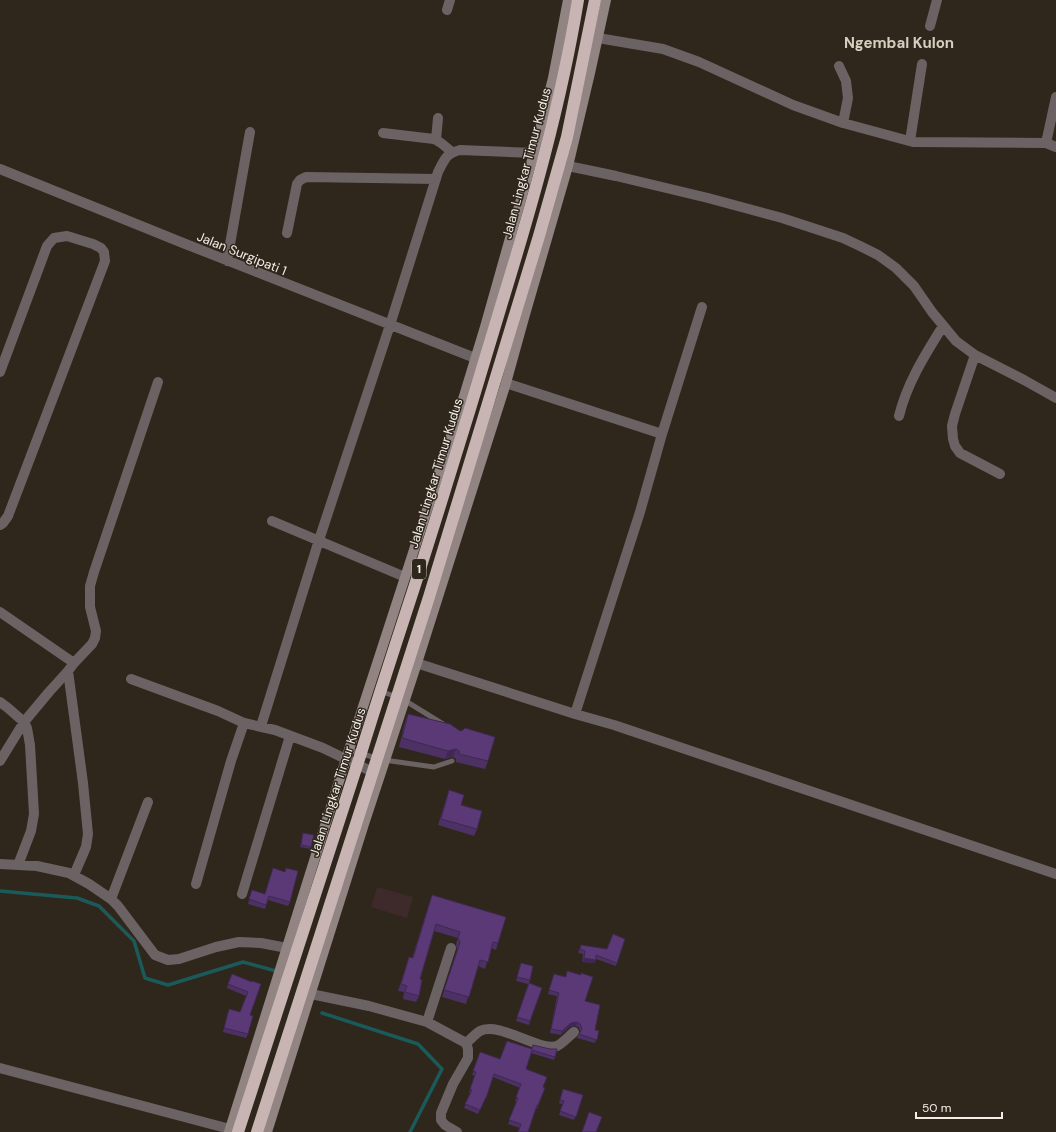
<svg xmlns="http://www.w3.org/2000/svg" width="1056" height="1132" viewBox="0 0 1056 1132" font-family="'DM Sans',sans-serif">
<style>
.medical{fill:#3e2a2b}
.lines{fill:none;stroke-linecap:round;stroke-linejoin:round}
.stream{stroke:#1b5a5b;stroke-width:3.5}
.lane{stroke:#6b6363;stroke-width:5}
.street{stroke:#6b6363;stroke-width:10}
.secondary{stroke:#918483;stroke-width:10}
.highway{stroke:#c8b4b3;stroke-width:12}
.wall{fill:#4d3165}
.shaded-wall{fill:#3f2853}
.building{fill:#5a3976;stroke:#3f2853}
.labels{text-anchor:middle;stroke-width:3;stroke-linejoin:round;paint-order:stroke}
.shield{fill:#2f271c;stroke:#b8b2a9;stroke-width:1}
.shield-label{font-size:12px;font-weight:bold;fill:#f2ede6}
.street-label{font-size:13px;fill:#f2ede6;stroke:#2f271c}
.quarter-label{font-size:15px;font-weight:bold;fill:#d8cebf;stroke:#2f271c}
</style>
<rect width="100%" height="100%" fill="#2f271c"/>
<path class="medical" d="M377,887L413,897L407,918L371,907Z"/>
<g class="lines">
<path class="stream" d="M0,891L77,898L99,906L134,941L145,978L168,985L243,962L276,971
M322,1013L418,1044L442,1069L410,1132"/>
<path class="lane" d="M380,691L397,697
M404,700L443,724
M349,750L376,758
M384,760L434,767L452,761"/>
<path class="street" d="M447,10L450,0
M930,26L937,0
M598,38L663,49L699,62L793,105L843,123L913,142L1046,143L1056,147
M839,66L846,81L848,98L843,123
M383,133L434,139L441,143L452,152
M436,140L438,118
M910,141L922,64
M1046,143L1056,97
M568,166L616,176L708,198L782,218L843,238L860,246L878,255L896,268L914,286L932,312L956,341L975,355L1024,380L1056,398
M0,169L183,243L475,358
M287,233L297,184L300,180L306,177L436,179
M227,261L250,132
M975,355L955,414L952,426L953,439L955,446L960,453L1000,474
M0,372L47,246L54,238L67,236L93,244L101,248L104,252L105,261L8,516L3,523L0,525
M506,383L662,434L702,307
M899,416C907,383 925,355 943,326
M272,521L405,577
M0,612L74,663
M410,661L575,714L640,512L662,434
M68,671L83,783L88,834L86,847L74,875
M131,679L218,711L244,723
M0,702L8,708L24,722L27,728L30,745L34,814L31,831L18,865
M575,714L614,725L1056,874
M261,726L319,540L390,325L438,172C445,159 445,154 460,150L534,153
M0,761L24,722L49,692L68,671L74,663L92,644L95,638L96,631L90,607V586L94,572L158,382
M0,864L37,866L69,873L89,884L111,899L118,906L155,955L168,960L179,959L216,947L239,942L261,943L287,948
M196,884L231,761L244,723L275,730L323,748L379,775
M242,894L290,736
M111,899L148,802
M311,994L369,1006L427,1022L466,1043L468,1049V1058L453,1084L441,1113V1120L445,1125L457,1132
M427,1022L451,948
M466,1043C470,1040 475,1034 480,1031C499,1021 540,1052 557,1046C563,1043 569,1036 574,1032
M0,1068L230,1129"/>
<path class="secondary" d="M229,1132L346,759L464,396L485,327L534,153L553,78L568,0
M267,1132L364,824L417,663L506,383L524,318L568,166L590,73L606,0"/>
<path class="highway" d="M238,1132L361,753C378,698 396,643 414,588C444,494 473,400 501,306C532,205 561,104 578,0
M257,1132L429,597L539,236L567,137L595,0"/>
</g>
<path class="wall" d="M408,714L488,761L485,769L456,762V759L453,757L445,759L399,747L405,722Z
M449,790L477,829L474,836L438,825Z
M303,833L311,847L310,849L300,847Z
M273,868L290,902L288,906L268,900L265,909L248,904L252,890L265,894Z
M432,895L498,943L496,950L491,948L485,969L478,966L466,1004L442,997L457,950L456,944L458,938L434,931L420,979L419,996L416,1002L403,999L404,992L398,991L407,964L412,958Z
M625,939L616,966L596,959L594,963L582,962L583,954L578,953L581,945L607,949Z
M521,963L530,980L529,983L542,988L529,1025L516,1021L528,984L516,981Z
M567,971L585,1001L595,1030L599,1031L595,1043L577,1038L580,1031L579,1028L576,1026L570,1027L561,1035L550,1033L557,996L548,994L554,974L566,977Z
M232,974L252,982L250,1015L248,1034L246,1038L223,1032L229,1009L240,1012L246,996L227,988Z
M532,1049H557L554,1060L531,1053L526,1069L543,1087L545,1088L537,1109H536L520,1128L508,1124L517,1102L515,1101L520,1088L493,1077L486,1099L485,1098L478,1114L464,1108L470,1093H469L475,1076L472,1075L480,1052L500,1059Z
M563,1089L583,1095L574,1120L559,1115L563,1105L559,1103Z"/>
<path class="shaded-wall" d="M456,749L453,757L445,759L448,751Z
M584,958L596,960L594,963L582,962Z
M577,1022L576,1026L570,1027L561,1035L562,1031L571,1023Z"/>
<path class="building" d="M408,714L450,724L460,731L463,730L465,728L495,737L488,761L459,754V751L456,749L448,751L402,738Z
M449,790L464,795L461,805L482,811L477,829L441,819Z
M303,833L314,835L311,847L301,845Z
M273,868L285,872L286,868L298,871L290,902L269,896L266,905L249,899L252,890L265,894Z
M432,895L506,917L498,943L493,942L488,962L480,960L469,997L444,990L460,943L458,937L460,932L436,924L420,979L422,980L419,996L405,992L407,986L401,984L409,957L413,958Z
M613,934L625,939L617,963L596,955V960L584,958L585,951L580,949L581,945L607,949Z
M521,963L533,966L530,980L517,977Z
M567,971L581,975V973L593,977L585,1001L600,1005L595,1030L599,1031L597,1040L579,1034L581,1031L582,1028L580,1024L577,1022L571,1023L562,1031L551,1029L559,993L549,990L554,974L566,977Z
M232,974L252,982V981L261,984L250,1015L253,1016L248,1034L224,1028L229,1009L240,1012L248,992L228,984Z
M529,983L542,988L530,1021L517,1017Z
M507,1041L532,1049L533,1045L550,1049H557L555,1057L532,1050L526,1069L547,1077L543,1087L545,1088L538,1105H537L528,1132H518L521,1124L509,1120L518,1098L516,1097L521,1084L494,1074L487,1095L480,1110L465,1104L472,1090L470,1089L476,1072L473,1071L480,1052L500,1059Z
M563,1089L583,1095L576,1117L560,1111L564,1101L560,1100Z
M589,1112L602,1117L596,1132H582Z"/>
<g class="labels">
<rect class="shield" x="412" y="559" width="14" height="20" rx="3"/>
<g class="shield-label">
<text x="419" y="573">1</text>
</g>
<g class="street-label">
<text transform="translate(526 163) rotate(-75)" y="5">Jalan Lingkar Timur Kudus</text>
<text transform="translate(242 253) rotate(22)" y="5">Jalan Surgipati 1</text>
<text transform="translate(435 473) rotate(-73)" y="5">Jalan Lingkar Timur Kudus</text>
<text transform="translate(337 782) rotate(-72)" y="5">Jalan Lingkar Timur Kudus</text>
</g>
<g class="quarter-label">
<text x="899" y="48">Ngembal Kulon</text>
</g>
</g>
<path d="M916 1112v6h86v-6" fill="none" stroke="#f2ede6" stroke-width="2"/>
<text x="922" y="1112" font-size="12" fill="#f2ede6" stroke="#2f271c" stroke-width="3" paint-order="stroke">50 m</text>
</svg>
